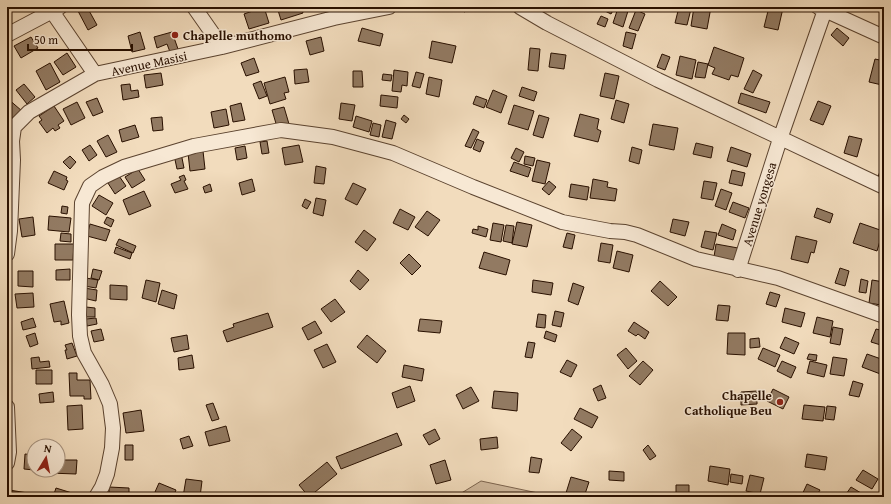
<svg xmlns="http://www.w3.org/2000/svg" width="891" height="504" viewBox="0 0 891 504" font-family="'Gentium Book Plus',serif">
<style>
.green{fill:#d0b99d;stroke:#7c644e}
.building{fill:#927a62;stroke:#291000}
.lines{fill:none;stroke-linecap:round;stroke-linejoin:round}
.minor-casing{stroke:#5b432f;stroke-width:16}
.minor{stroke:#f7e8d4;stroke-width:14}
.poi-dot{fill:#8f2418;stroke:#f7e8d4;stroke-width:1.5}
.labels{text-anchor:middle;stroke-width:3;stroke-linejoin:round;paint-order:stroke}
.poi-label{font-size:13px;font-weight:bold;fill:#291000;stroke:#f7e8d4;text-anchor:start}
.street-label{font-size:13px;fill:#291000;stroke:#f7e8d4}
</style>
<rect width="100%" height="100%" fill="#f2dcbd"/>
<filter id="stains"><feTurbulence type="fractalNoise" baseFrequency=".005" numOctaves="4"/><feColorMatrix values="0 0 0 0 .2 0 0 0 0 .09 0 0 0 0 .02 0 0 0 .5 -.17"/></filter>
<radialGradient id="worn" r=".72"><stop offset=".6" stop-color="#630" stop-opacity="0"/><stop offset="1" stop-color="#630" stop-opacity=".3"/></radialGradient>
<path class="green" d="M481,481L557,497H455Z"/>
<path class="building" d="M87,7L97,25L88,30L78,11Z
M137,7H154L138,11Z
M264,7L269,23L249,29L244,14Z
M277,7H301L303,13L281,20Z
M462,7H468L469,10L464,12Z
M478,7H486V11L477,10Z
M602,7H615L611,14L601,9Z
M679,7L691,9L687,25L675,23Z
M694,7H711L707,29L691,26Z
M769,7L783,8L778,30L764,27Z
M618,8L628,11L623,27L613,23Z
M636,10L645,14L638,31L629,28Z
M601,16L608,19L605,27L597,24Z
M362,28L383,34L380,46L358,41Z
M837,28L849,38L843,46L831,35Z
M140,32L145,49L132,52L128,36Z
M172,32L178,49L170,52L167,44L157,48L154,37Z
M626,32L636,34L632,49L623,46Z
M31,37L38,48L21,58L14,46Z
M321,37L324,51L310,55L306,41Z
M432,41L456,46L452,63L429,58Z
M714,47L744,58L738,77L731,75L729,80L712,74L715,68L708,65Z
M530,48L540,49L538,71L528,70Z
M67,53L76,67L63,75L54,62Z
M551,53L566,55L564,69L549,67Z
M662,54L670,57L665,70L657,67Z
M680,56L696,60L692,79L676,75Z
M254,58L259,72L246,76L241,63Z
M875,59L884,61V78L882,85L869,82Z
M698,62L708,64L705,78L695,77Z
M50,63L60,82L46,90L36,71Z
M307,69L309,82L295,84L294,70Z
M394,70L408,72L407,86L402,85L401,92L392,91Z
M753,70L762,75L753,93L744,89Z
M353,71H362L363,87H353Z
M416,72L424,74L420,88L412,86Z
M161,73L163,85L146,88L144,75Z
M605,73L619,76L614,99L600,96Z
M383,74L392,75L391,81L382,80Z
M285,77L289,92L284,93L286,99L270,104L264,83Z
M429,77L442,80L439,97L426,94Z
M261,81L267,96L259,99L253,84Z
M24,84L35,97L27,104L16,90Z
M130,84L131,91L138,90L139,97L123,100L121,85Z
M522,87L537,92L534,101L519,96Z
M493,90L507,96L501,113L486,107Z
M741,93L770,102L766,113L738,103Z
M381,95L398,97L397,108L380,106Z
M476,96L487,100L484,108L473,104Z
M7,98L22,111L12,122L7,118Z
M97,98L103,112L93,116L86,102Z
M616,100L629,104L624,123L611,119Z
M818,101L831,106L823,125L810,120Z
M77,102L85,118L71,125L63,109Z
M241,103L245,120L233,122L230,106Z
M341,103L355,105L352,121L339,119Z
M514,105L534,111L528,130L508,124Z
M54,106L64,121L58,125L60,128L55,131L53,128L47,133L39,122L42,120L39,116Z
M284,107L289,124L277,127L272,110Z
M226,109L229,125L214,128L211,112Z
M580,114L599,119L597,129L601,131L598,142L574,136Z
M404,115L409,119L406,123L401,119Z
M539,115L549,118L543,138L533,135Z
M356,116L372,121L369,132L353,127Z
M162,117L163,130L153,131L151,118Z
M386,120L396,123L392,139L382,137Z
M373,123L381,125L379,137L370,135Z
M653,124L678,128L674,150L649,145Z
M135,125L139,137L122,142L119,130Z
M473,129L479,132L471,148L465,146Z
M108,135L117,152L106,157L97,141Z
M849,136L862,139L857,157L844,153Z
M477,139L484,142L480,152L473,149Z
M267,141L269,153L262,154L260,142Z
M696,143L713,147L711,158L693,154Z
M90,145L97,155L89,161L82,150Z
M299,145L303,162L285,165L282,148Z
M245,146L247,158L237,160L235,148Z
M632,147L642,150L639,164L629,161Z
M731,147L751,154L747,167L727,161Z
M516,148L524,152L519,162L511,158Z
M203,151L205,169L190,171L188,153Z
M181,153L184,168L177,169L174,155Z
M70,156L76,162L70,169L63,162Z
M525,156L535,158L533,166L524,164Z
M537,160L550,163L545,184L532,181Z
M514,162L531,168L528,177L510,171Z
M883,163H884V179L878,177Z
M316,166L326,168L324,184L314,183Z
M138,169L145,180L132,188L125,177Z
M732,170L745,173L742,186L729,183Z
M54,171L67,177L66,180L68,181L64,190L48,183Z
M117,173L126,186L115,194L106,180Z
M184,175L186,180L184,181L188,189L175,193L171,184L181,180L179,177Z
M252,179L255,191L242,195L239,183Z
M593,179L608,182L607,187L617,189L615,201L590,198Z
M549,181L556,187L549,195L542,189Z
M704,181L717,183L713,200L701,198Z
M353,183L366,189L357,205L345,199Z
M210,184L212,191L205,193L203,187Z
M571,184L589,187L587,200L569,197Z
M721,189L732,193L726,210L715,206Z
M144,191L151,206L129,215L123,200Z
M99,195L113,203L106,215L92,206Z
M316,198L326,200L323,216L313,213Z
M305,199L311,202L307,209L302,206Z
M733,202L749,208L745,218L729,212Z
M62,206L68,207L67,214L61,213Z
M817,208L833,214L830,223L814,217Z
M400,209L415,217L408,230L393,223Z
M427,211L440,220L428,236L415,227Z
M49,216L71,218L69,232L48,230Z
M33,217L35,235L22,237L19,219Z
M107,217L114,220L111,227L104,223Z
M673,219L689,222L685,236L670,232Z
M517,222L532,225L527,247L512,244Z
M493,223L504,225L501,242L490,240Z
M860,223L883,231L877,251L853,243Z
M90,224L110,230L106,241L87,236Z
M722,224L736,230L733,240L718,235Z
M506,225L514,226L512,243L503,241Z
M478,226L488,229L486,237L472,233L473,229L478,230Z
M364,230L376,239L367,251L355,242Z
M705,231L717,233L713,250L701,247Z
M61,233L71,234V242L60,241Z
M567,233L575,235L572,249L563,247Z
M796,236L817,241L814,253L811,252L808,263L791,259Z
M119,239L136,246L133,253L116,245Z
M601,243L613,245L610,263L598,261Z
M55,244H74L73,260H55Z
M716,244L738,248L736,261L714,257Z
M116,247L132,253L130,259L114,253Z
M617,251L633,255L629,272L613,268Z
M484,252L510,260L506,275L479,268Z
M409,254L421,266L412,275L400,263Z
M840,268L849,271L845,286L835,283Z
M70,269V280H56V270Z
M93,269L102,271L99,280L91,278Z
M358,270L369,280L360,290L350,281Z
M18,271H33V287L18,286Z
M86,278L98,280L96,288L84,286Z
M861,279L868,281L866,293L859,292Z
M146,280L160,283L156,302L142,298Z
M533,280L553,283L551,295L532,292Z
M872,280L884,282L881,305L869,303Z
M660,281L677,297L668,306L651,291Z
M573,283L584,287L578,305L568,301Z
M110,285L127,286V300L110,299Z
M84,288L97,290L96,301L83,298Z
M162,290L177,295L174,309L158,304Z
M770,292L780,295L776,307L766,304Z
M33,293L34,307L17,308L15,294Z
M335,299L345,312L331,322L321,309Z
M64,301L69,323L61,325V321L54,322L50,304Z
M718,305L730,306L728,321L716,320Z
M86,307L95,308V317H86Z
M785,308L805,313L801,327L782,322Z
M555,311L564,313L561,327L552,325Z
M268,313L273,327L227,342L223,331L234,327L233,324Z
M538,314L546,315L545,328L536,327Z
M817,317L833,321L830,337L813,333Z
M33,318L36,327L23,330L21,322Z
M96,318L97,324L87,326L86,319Z
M420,319L442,321L440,333L418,331Z
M315,321L322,333L308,340L302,328Z
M634,322L649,332L645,339L638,334L636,336L628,331Z
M833,327L843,329L840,345L830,343Z
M101,329L104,340L94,342L91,331Z
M876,329L884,331V346L871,342Z
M546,331L557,335L555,342L544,338Z
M35,333L38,344L30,347L26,336Z
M728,333H745V355L727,354Z
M187,335L189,349L174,352L171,338Z
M367,335L386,351L377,363L357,347Z
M785,337L799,343L794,354L780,348Z
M759,338L760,347L750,348V339Z
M528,342L535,343L532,358L525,357Z
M72,343L77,356L67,359L65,350H67L65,345Z
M327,344L336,362L323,368L314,350Z
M626,348L637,361L628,369L617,355Z
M763,348L780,355L775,367L758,359Z
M809,354L817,355L816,361L807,359Z
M867,354L884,360V372L883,375L862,367Z
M192,355L194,368L179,370L178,358Z
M39,357L40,362L49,361L50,367L32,369L31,358Z
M833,357L847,359L844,376L830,374Z
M567,360L577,365L571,377L560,372Z
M643,361L653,370L640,385L629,376Z
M782,361L796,367L791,378L777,371Z
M810,361L827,365L824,377L807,373Z
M404,365L424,369L422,381L402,377Z
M36,370H52V384H36Z
M69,373H77V380H90L91,399H84V396H70Z
M853,381L863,384L859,397L849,395Z
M601,385L606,398L598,401L593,389Z
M410,386L415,401L397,408L392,393Z
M471,387L479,401L463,409L456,395Z
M773,389L789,397L783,409L767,401Z
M494,391L518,393L517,411L492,408Z
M757,391V404L741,405V392Z
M53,392L54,402L40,403L39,394Z
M213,403L219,419L212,421L206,405Z
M82,405L83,429L68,430L67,406Z
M804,405L825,407L823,421L802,419Z
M827,406L836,407L834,420L825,419Z
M580,408L598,417L592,428L574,419Z
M141,410L144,431L126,433L123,413Z
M226,426L230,441L209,446L205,432Z
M435,429L440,439L429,445L423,435Z
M572,429L582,437L571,451L561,443Z
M397,433L402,445L341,469L336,457Z
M189,436L193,446L183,449L180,439Z
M497,437L498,448L481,450L480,439Z
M125,445H133V460H125Z
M648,445L656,456L650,460L643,450Z
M58,453H61L60,460H77L76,474L49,473V470H58Z
M25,454L34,455V470L24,469Z
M807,454L827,457L825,470L805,467Z
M531,457L542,459L539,473L529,472Z
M445,460L451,480L436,484L430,465Z
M327,462L337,474L309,497L299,485Z
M710,466L730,469L728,485L708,481Z
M863,470L878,479L872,489L856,480Z
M609,471L624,472V481L609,480Z
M731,474L743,476L742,484L730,482Z
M750,475L764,478L760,494L746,491Z
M571,477L589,482L584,497H579L566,493Z
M186,479L202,481L200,497H183Z
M159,483L176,490L173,497H168L155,492Z
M807,484L820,490L816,497H801Z
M676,485H689V497H676Z
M109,487L129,488V497H109Z
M851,487L866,496L865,497H844Z
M56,488L72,493L71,497H53Z
M9,490L28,493L27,497H8Z"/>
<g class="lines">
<defs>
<path id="minor" d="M49,7L95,74
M194,7L222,47
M520,7L547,23L658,80L884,187
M818,7L884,37
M7,35L60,7
M7,254L10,231L13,160L12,141L14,127L29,112L95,74L222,47L334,18L389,7
M738,270L780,139L826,7
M7,407L9,452L7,463
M96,497L102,487L107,474L112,448L113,428L110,404L102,385L84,353L80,336L79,315L82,203L90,186L103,177L124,167L194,146L281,130L333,137L393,153L473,187L562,222L610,231L625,232L637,235L696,259L778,278L884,316"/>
</defs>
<use href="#minor" class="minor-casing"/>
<use href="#minor" class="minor"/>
</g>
<g class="poi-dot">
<circle cx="175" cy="35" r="4"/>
<circle cx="780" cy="402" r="4"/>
</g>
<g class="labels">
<g class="poi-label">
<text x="183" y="40">Chapelle muthomo</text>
<text x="772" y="400" text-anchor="end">Chapelle<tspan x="772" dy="15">Catholique Beu</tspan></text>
</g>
<g class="street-label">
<text transform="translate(149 63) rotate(-12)" y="5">Avenue Masisi</text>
<text transform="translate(759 204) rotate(-73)" y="5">Avenue yongesa</text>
</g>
</g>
<rect width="891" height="504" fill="none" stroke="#f2dcbd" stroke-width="24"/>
<rect x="8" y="8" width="875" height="488" fill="none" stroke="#291000" stroke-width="2"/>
<rect x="12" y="12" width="867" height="480" fill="none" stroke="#291000"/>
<g transform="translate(46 458) rotate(10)"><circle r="19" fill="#f7e8d4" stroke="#a5927f"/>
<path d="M0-3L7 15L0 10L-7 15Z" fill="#8f2418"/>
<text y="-6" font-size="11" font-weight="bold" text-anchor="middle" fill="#291000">N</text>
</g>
<path d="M28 44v6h104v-6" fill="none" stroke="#291000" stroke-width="2"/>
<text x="34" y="44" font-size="12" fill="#291000" stroke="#f7e8d4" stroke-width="3" paint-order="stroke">50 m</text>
<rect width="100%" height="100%" filter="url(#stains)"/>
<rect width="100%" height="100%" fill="url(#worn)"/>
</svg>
